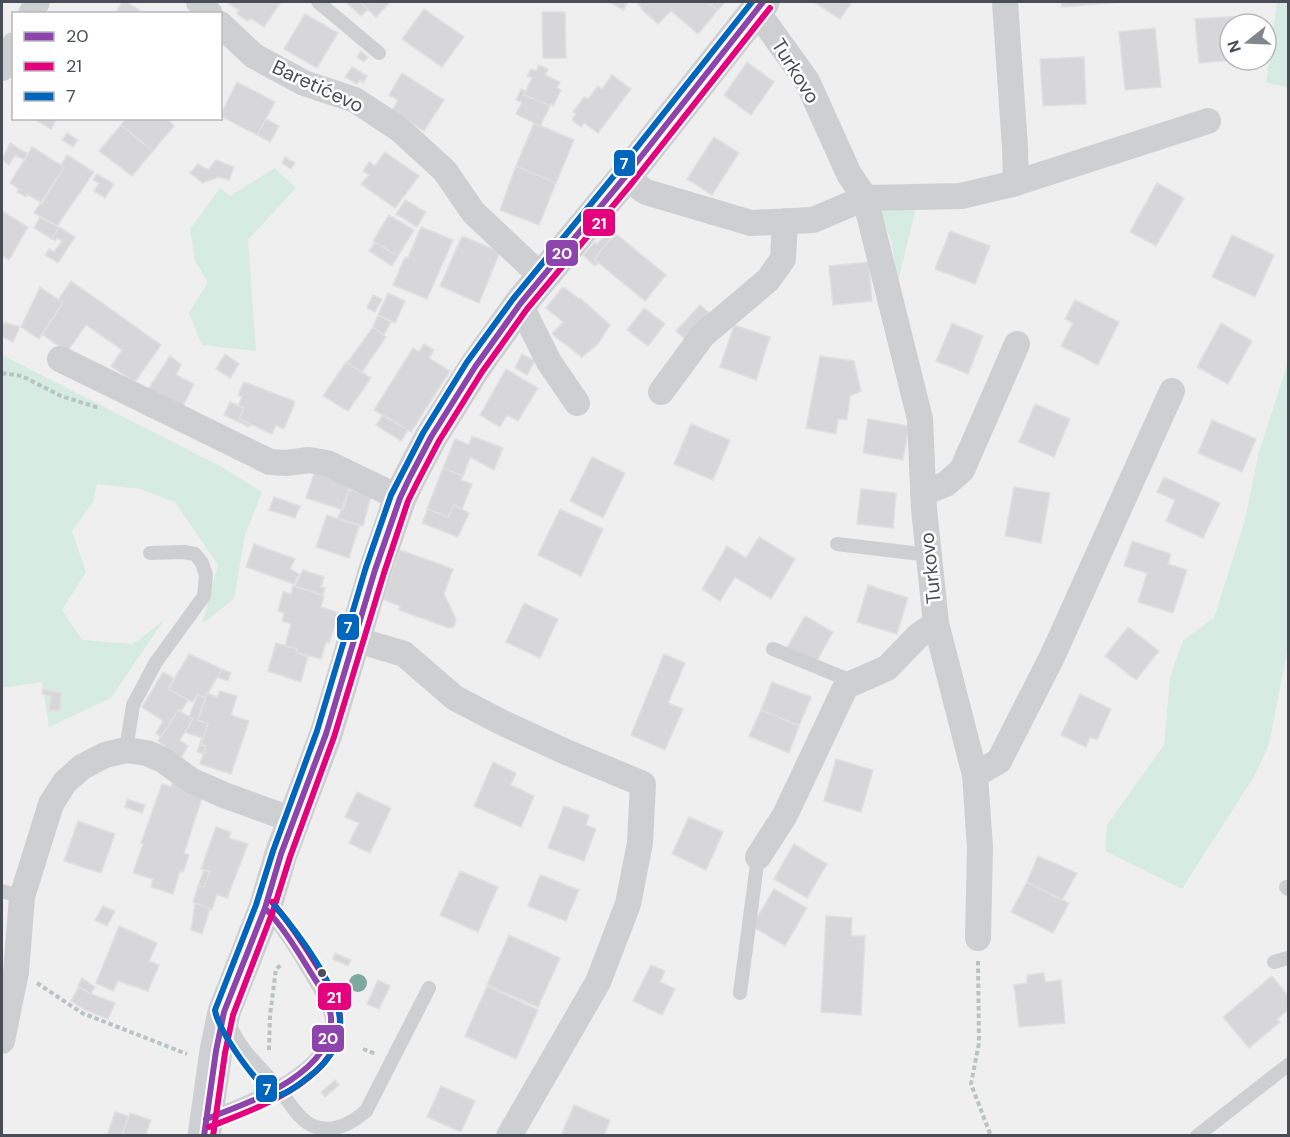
<svg xmlns="http://www.w3.org/2000/svg" width="1290" height="1137" viewBox="0 0 1290 1137" font-family="'DM Sans',sans-serif">
<style>
.green{fill:#d6ece3}
.building{fill:#d7d7d9;stroke:#e0e0e1;stroke-width:1.5}
.lines{fill:none;stroke-linecap:round;stroke-linejoin:round}
.path{stroke:#b9c3c3;stroke-width:4;stroke-dasharray:4.5 3;stroke-linecap:butt}
.service{stroke:#cecfd1;stroke-width:14}
.minor{stroke:#cecfd1;stroke-width:26}
.secondary{stroke:#cecfd2;stroke-width:33}
.bus-1-casing{stroke:#fff;stroke-width:10}
.bus-2-casing{stroke:#fff;stroke-width:10}
.bus-3-casing{stroke:#fff;stroke-width:10}
.bus-1{stroke:#8e44ad;stroke-width:6}
.bus-2{stroke:#e5007d;stroke-width:6}
.bus-3{stroke:#0065bd;stroke-width:6}
.tree{fill:#7ea99e}
.bus-dot{fill:#484d58;stroke:#fff;stroke-width:2}
.labels{text-anchor:middle;stroke-width:5;stroke-linejoin:round;paint-order:stroke}
.street-label{font-size:20px;fill:#484d58;stroke:#fff}
.line-badge{stroke:#fff;stroke-width:2}
.badge-label{font-size:16px;text-anchor:middle;font-weight:bold;fill:#fff}
</style>
<rect width="100%" height="100%" fill="#efefef"/>
<path class="green" d="M1277,2H1288V87L1266,83Z
M275,168L296,188L248,240L256,351L202,345L189,313L208,282L195,261L190,229L220,188L230,196Z
M887,203H917L899,278L896,277L892,242L879,211Z
M2,355L222,467L262,492L245,535L234,599L202,624L218,565L175,502L140,489L97,484L93,502L72,531L86,572L62,610L82,640L133,644L164,620L111,698L49,727L42,682L2,688Z
M1288,362V647L1269,744L1255,775L1182,889L1105,851L1107,825L1164,745L1170,678L1183,640L1214,618L1245,520L1259,452Z"/>
<path class="building" d="M122,2H126L146,14H115Z
M231,2H281L264,27L250,18L248,21L237,14L239,10L229,4Z
M346,2H360L368,9L361,16Z
M360,2H390L376,17Z
M610,2H628L623,10Z
M638,2H707L718,10L698,34L671,11L658,24L641,9L642,8L637,3Z
M707,2H725L718,10Z
M814,2H852L840,19Z
M1061,2H1123L1062,7Z
M424,9L464,37L442,67L402,39Z
M542,12H565L566,58H543Z
M305,14L338,33L317,68L284,49Z
M1244,16L1245,24H1230V60H1235L1199,63L1195,19Z
M1155,28L1161,87L1125,90L1119,32Z
M361,51L368,57L364,62L357,57Z
M1084,57L1086,104L1043,106L1040,59Z
M747,62L774,82L751,115L724,95Z
M539,65L548,69L545,75L560,82L557,88L561,90L553,106L551,104L549,105L524,95L532,78L527,76L531,69L536,71Z
M352,67L367,76L363,83L360,80L357,84L345,77Z
M402,73L444,100L424,131L392,110L398,100L389,95Z
M612,75L631,89L598,133L584,123L581,127L572,120L576,114L573,112L584,97L588,99L598,86L602,89Z
M237,82L275,102L257,135L220,116Z
M521,89L525,91L524,95L549,105L551,104L540,126L516,114L522,102L516,100Z
M37,118H57L51,129L36,120Z
M126,118H167L174,126L153,151L121,125Z
M266,119L279,126L270,142L257,135Z
M534,123L574,140L556,183L516,166Z
M121,125L153,151L132,176L99,151Z
M67,133L78,140L73,147L62,140Z
M714,137L739,153L712,195L687,179Z
M10,143L28,154L25,160L15,155L9,165L2,160Z
M32,147L64,167L42,203L27,194L26,197L17,192L19,189L10,183Z
M385,152L419,176L395,208L361,184L369,175L363,171L369,162L375,166Z
M67,155L94,172L57,226L34,213L64,167L61,165Z
M285,157L295,163L291,169L282,163Z
M216,160L234,167L229,180L219,177L203,183L190,173L198,164L206,169H209Z
M516,166L556,183L539,225L500,210Z
M97,174L114,184L105,198L94,191L99,183L93,180Z
M1157,183L1184,198L1156,246L1130,232Z
M405,200L426,212L417,227L396,214Z
M2,211L28,227L9,260L2,256Z
M389,215L414,230L398,256L373,241Z
M40,217L59,227L52,239L34,228Z
M59,227L75,237L58,263L45,255L49,249L54,252L62,241L57,238L55,241L52,239Z
M421,227L453,240L427,299L393,285L405,257L408,258Z
M610,230L615,233L594,259L598,263L595,266L583,255L595,242L597,244Z
M950,231L990,246L975,284L935,269Z
M615,233L666,275L645,301L594,259Z
M1232,235L1274,255L1255,297L1212,277Z
M462,236L500,252L479,303L440,286Z
M375,242L398,256L392,266L369,251Z
M869,262L872,301L833,305L829,266Z
M71,281L161,345L135,382L111,366L122,350L86,325L67,352L42,334L63,303L58,300Z
M40,287L63,303L39,339L21,327Z
M562,288H565L579,299L580,298L610,325L598,344L582,357L552,334L563,322L546,308Z
M388,293L405,301L395,323L378,315Z
M373,295L382,299L375,312L367,308Z
M1075,300L1119,322L1098,365L1061,346L1073,323L1065,319Z
M700,305L714,317L690,343L676,331Z
M644,308L665,324L648,346L627,330Z
M378,315L391,322L384,335L373,327Z
M2,322L20,327L13,342L2,337Z
M952,323L983,336L968,374L936,361Z
M1221,323L1252,341L1228,384L1197,367Z
M734,325L770,337L756,380L720,367Z
M373,327L386,337L362,372L347,363Z
M424,344L434,350L429,358L450,371L411,432L374,410L413,348L419,352Z
M225,354L239,364L230,378L216,369Z
M522,354L535,361L527,375L515,368Z
M170,356L181,364L176,375L194,384L180,412L145,394Z
M820,356L854,361L861,391L850,396L847,420L838,419L836,434L806,428Z
M346,362L371,378L348,411L323,396Z
M506,369L538,388L518,421L507,415L500,427L480,415Z
M244,382L294,401V405L284,429L276,425L272,434L239,419L244,408L238,406L242,397L238,395Z
M230,402L244,408L239,419L251,424L249,427L224,415Z
M1035,404L1070,419L1054,457L1019,442Z
M383,415L408,430L401,441L376,425Z
M868,419L909,426L903,460L863,453Z
M1212,420L1256,439L1242,472L1198,453Z
M691,424L730,440L713,480L674,464Z
M472,436L503,448L494,470L470,457L463,476L443,468L455,439L469,445Z
M592,457L625,473L603,518L570,501Z
M316,468L352,479L343,510L306,498Z
M443,468L463,476L461,480L472,484L462,509L454,505L448,517L427,509Z
M1164,477L1220,503L1203,538L1166,521L1175,500L1157,492Z
M1014,487L1050,493L1041,543L1005,536Z
M349,489L371,496L363,526L338,518Z
M861,489L896,493L893,528L857,524Z
M274,497L300,506L295,518L269,510Z
M454,505L469,513L458,537L422,523L428,509L448,517Z
M560,509L603,529L581,576L538,555Z
M327,515L359,526L349,558L316,547Z
M759,537L795,559L771,599L735,577L720,601L702,589L727,546L746,558Z
M1132,541L1171,554L1168,564L1187,570L1173,613L1138,602L1147,573L1124,566Z
M254,544L295,559L290,569L299,574L294,584L246,567Z
M400,550L453,569L444,594L456,619L454,627L449,628L399,610L400,606L382,599Z
M303,570L324,577L321,587L325,588L323,595L295,586Z
M868,585L908,598L897,634L857,622Z
M293,586L324,596L321,607L339,613L329,643L326,642L321,659L296,652L297,649L285,646L291,624L282,621L284,613L278,611L283,592L291,594Z
M524,603L558,619L540,658L506,642Z
M805,616L833,632L815,664L787,648Z
M1128,627L1159,651L1136,680L1105,656Z
M276,643L297,649L296,652L308,656L301,682L268,671Z
M189,654L222,669L205,698L198,694L192,702L168,689Z
M664,654L685,663L668,703L683,709L665,750L631,735Z
M222,669L231,673L228,681L217,677Z
M163,672L175,679L168,689L188,700L181,711L178,710L161,737L156,733L163,721L142,707Z
M772,682L811,697L799,726L761,710Z
M43,689L61,693L60,711L49,710L51,696L42,694Z
M220,691L237,696L231,715L249,721L231,774L200,764L206,746L201,745L208,724L198,720L207,693L217,697Z
M198,694L205,698L198,720L208,724L201,745L206,746L204,754L197,752L202,738L185,732L193,719L189,717Z
M1080,694L1111,709L1097,740L1090,737L1086,747L1061,735Z
M178,710L193,719L180,740L188,746L181,758L158,741Z
M761,710L799,726L789,753L749,736Z
M836,759L873,770L861,812L824,801Z
M493,762L516,773L511,785L534,796L521,827L474,806Z
M172,783L187,787L185,792L202,798L184,853L189,855L183,872L180,871L173,894L151,887L153,879L133,873L143,844L141,843L162,784L171,787Z
M357,792L391,808L370,853L349,843L359,823L345,817Z
M127,799L145,805L142,813L125,807Z
M564,806L589,815L586,825L596,829L584,861L548,848Z
M689,817L723,832L706,870L672,854Z
M78,821L115,834L101,873L64,861Z
M216,827L231,832L229,838L248,844L227,898L217,894L212,910L193,902L198,886L204,887L210,872L201,869Z
M794,844L827,864L807,898L774,879Z
M1038,856L1077,873L1062,900L1027,882Z
M204,870L210,872L204,887L198,886Z
M460,871L498,887L478,932L440,915Z
M540,875L579,890L566,921L528,906Z
M1027,882L1069,903L1053,933L1011,912Z
M774,889L807,908L785,946L752,926Z
M195,903L210,909L202,934L191,930Z
M103,906L115,911L107,926L95,920Z
M826,916L852,918L851,936H865L861,1015L821,1012Z
M119,926L157,943L149,961L159,965L148,991L118,981L113,991L96,983Z
M509,935L560,958L538,1007L487,985Z
M335,953L351,960L348,966L333,959Z
M651,965L665,971L660,982L675,989L662,1015L633,1001Z
M1044,973L1045,982L1061,980L1065,1023L1019,1027L1014,985L1027,983V975Z
M1272,976L1288,996V1010L1277,1019L1280,1022L1249,1048L1223,1017Z
M82,978L95,987L91,994L78,986Z
M378,980L390,986L379,1009L367,1004Z
M487,986L538,1010L516,1059L465,1036Z
M79,987L91,994L115,1003L108,1019L85,1010L71,1001Z
M335,1080L339,1085L325,1097L321,1092Z
M441,1086L475,1101L461,1132L427,1117Z
M574,1105L610,1120L604,1136H561Z
M115,1112L128,1116L122,1136H107Z
M130,1113L151,1120L145,1136H122Z"/>
<g class="lines">
<path class="path" d="M2,373L22,376L61,396L99,408
M978,961L979,1043L971,1084L991,1136
M37,983L82,1013L187,1054
M363,1049L376,1054
M269,1050L270,1015L276,969L282,964"/>
<path class="service" d="M318,2L379,53
M837,544L929,555
M773,649L854,682
M126,750L133,705L156,662L204,596L206,575L202,563L195,554L184,552L150,553
M1286,887L1288,889
M2,891L22,897
M1274,962L1288,958
M740,993L758,857
M228,1021C239,1049 258,1065 278,1087C288,1100 299,1122 316,1127C335,1133 352,1123 366,1111L429,988
M209,1118C247,1103 336,1071 332,1020C330,1003 317,984 308,969C296,948 283,927 266,909
M1197,1136L1288,1065"/>
<path class="minor" d="M199,2L210,14
M1005,2L1015,148L1016,183
M756,10L807,81L849,174L865,198L961,196L1016,183L1208,121
M31,14L37,2
M220,24L254,56L304,83L355,100L399,129L445,171L473,212L541,276
M2,68L14,45
M625,177L646,192L751,223L813,220L865,198L920,419L924,509L936,623L975,775L980,847L978,938
M520,304L549,362L577,403
M60,359L270,462L286,463L309,460L327,463L400,498
M661,392L703,335L768,280L783,259L785,221
M923,493L946,484L962,470L1017,344
M354,639L404,654L455,698L501,722L566,752L643,784L640,843L628,904L598,982L509,1136
M975,775L999,761L1052,657L1172,391
M758,857L785,815L846,686L887,668L918,636L936,623
M2,1041L16,972L22,897L51,804L65,782L82,767L105,755L126,750L147,753L163,760L192,781L224,795L293,820"/>
<path class="secondary" d="M204,1136L216,1051L224,1012L265,908L281,854L326,734L375,570L400,498L410,477L431,437L475,367L520,304L625,177L763,2"/>
<defs>
<path id="bus-1" d="M206,1119C248,1103 334,1074 331,1018C330,1000 317,983 308,968C295,947 282,926 265,908
M204,1136L216,1051L224,1012L265,908L281,854L326,734L375,570L400,498L410,477L431,437L475,367L520,304L625,177L763,2"/>
<path id="bus-2" d="M209,1127C255,1109 346,1078 340,1016C338,998 326,981 317,966C303,943 289,922 272,902
M213,1136L225,1053L233,1015L273,911L290,857L334,737L384,573L408,501L418,481L439,441L482,372L527,309L632,183L770,8"/>
<path id="bus-3" d="M275,906C297,932 340,988 340,1023C340,1042 330,1059 316,1071C305,1080 290,1093 277,1096C259,1090 217,1029 215,1010L256,905L273,851L317,731L366,567L391,495L423,433L467,362L513,299L618,171L752,2"/>
</defs>
<use href="#bus-1" class="bus-1-casing"/>
<use href="#bus-2" class="bus-2-casing"/>
<use href="#bus-3" class="bus-3-casing"/>
<use href="#bus-1" class="bus-1"/>
<use href="#bus-2" class="bus-2"/>
<use href="#bus-3" class="bus-3"/>
</g>
<circle class="tree" cx="358" cy="983" r="9"/>
<circle class="bus-dot" cx="322" cy="973" r="5"/>
<g class="labels">
<g class="street-label">
<text transform="translate(796 71) rotate(58)" y="7">Turkovo</text>
<text transform="translate(318 86) rotate(25)" y="7">Baretićevo</text>
<text transform="translate(930 568) rotate(-96)" y="7">Turkovo</text>
</g>
</g>
<g class="line-badge">
<rect x="613" y="149" width="23" height="28" rx="6" fill="#0065bd"/>
<rect x="582" y="208" width="34" height="29" rx="6" fill="#e5007d"/>
<rect x="545" y="239" width="34" height="28" rx="6" fill="#8e44ad"/>
<rect x="336" y="613" width="24" height="28" rx="6" fill="#0065bd"/>
<rect x="317" y="982" width="35" height="29" rx="6" fill="#e5007d"/>
<rect x="311" y="1024" width="34" height="29" rx="6" fill="#8e44ad"/>
<rect x="255" y="1074" width="23" height="29" rx="6" fill="#0065bd"/>
</g>
<g class="badge-label">
<text x="624" y="169">7</text>
<text x="599" y="229">21</text>
<text x="562" y="259">20</text>
<text x="348" y="633">7</text>
<text x="334" y="1003">21</text>
<text x="328" y="1044">20</text>
<text x="267" y="1095">7</text>
</g>
<rect width="1290" height="1137" fill="none" stroke="#484d58" stroke-width="6"/>
<rect x="12" y="12" width="210" height="108" fill="#ffffff" stroke="#b6b8bc" stroke-width="1.5"/>
<rect x="24" y="32" width="30" height="9" fill="#8e44ad" stroke="#b6b8bc" stroke-width="1.5"/>
<text x="66" y="42" font-size="18" fill="#484d58">20</text>
<rect x="24" y="62" width="30" height="9" fill="#e5007d" stroke="#b6b8bc" stroke-width="1.5"/>
<text x="66" y="72" font-size="18" fill="#484d58">21</text>
<rect x="24" y="92" width="30" height="9" fill="#0065bd" stroke="#b6b8bc" stroke-width="1.5"/>
<text x="66" y="102" font-size="18" fill="#484d58">7</text>
<g transform="translate(1248 42) rotate(252)"><circle r="28" fill="#ffffff" stroke="#b6b8bc" stroke-width="1.5"/>
<path d="M0-4.5L10 22L0 15L-10 22Z" fill="#82868d"/>
<text y="-9" font-size="16" font-weight="bold" text-anchor="middle" fill="#484d58">N</text>
</g>
</svg>
